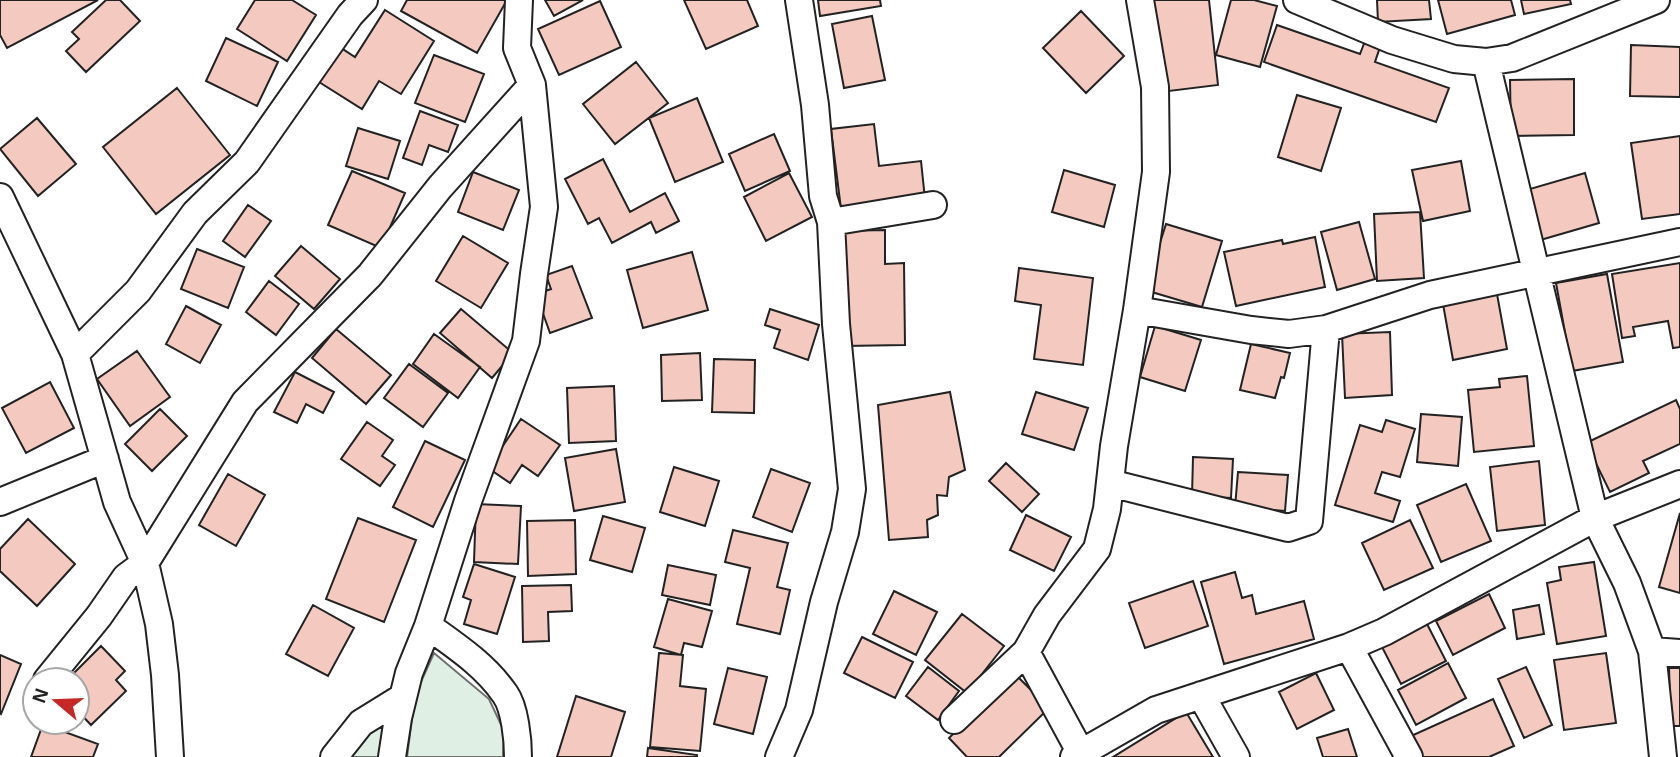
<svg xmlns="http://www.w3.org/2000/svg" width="1680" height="757" viewBox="0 0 1680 757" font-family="Arial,sans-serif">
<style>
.green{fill:#e0efe3;stroke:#6f6f6f;stroke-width:2}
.building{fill:#f3c9c0;stroke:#222;stroke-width:2}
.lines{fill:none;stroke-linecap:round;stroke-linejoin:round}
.street-casing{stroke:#222;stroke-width:30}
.street{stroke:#fff;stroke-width:26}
</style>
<rect width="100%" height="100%" fill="#fff"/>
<path class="green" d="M434,653L489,699L504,731L503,757H407L415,695Z
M382,724L384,744L382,757H345L370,731Z"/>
<path class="building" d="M0,0H98L7,48L0,35Z
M106,0H120L140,21L86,72L66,51L79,39L72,32Z
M255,0H292L316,15L287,61L237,29Z
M407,0H507L477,53L401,11Z
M545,0H583L554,16Z
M684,0H747L758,26L706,49Z
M818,0H880L881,6L820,16Z
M1150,0H1209L1218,85L1161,92Z
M1231,0H1254L1277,6L1260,67L1216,55Z
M1377,0H1429L1431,19L1378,22Z
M1438,0H1511L1515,15L1447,34Z
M1521,0H1570L1571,4L1524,14Z
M600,1L621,47L559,75L538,29Z
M385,10L434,41L401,94L379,81L362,109L319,82L341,48L355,57Z
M1081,11L1124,56L1086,93L1043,48Z
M872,16L885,80L844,88L832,24Z
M1277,25L1360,54L1365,41L1380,47L1375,62L1449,88L1436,122L1264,62Z
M226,38L278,62L257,106L206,81Z
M1631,45L1680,47V97L1630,96Z
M434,55L484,74L465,122L415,103Z
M636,62L668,103L615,144L583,104Z
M1574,79V135L1511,136L1510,80Z
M177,88L230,155L156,214L103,147Z
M1297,95L1341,108L1321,171L1278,157Z
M697,98L723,162L675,182L649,118Z
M420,111L458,125L448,152L429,145L422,165L403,158Z
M37,118L76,164L38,196L0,149Z
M874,124L879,166L921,161L925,199L841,209L831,129Z
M358,128L400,141L388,179L346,166Z
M774,134L790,171L745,191L729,154Z
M1680,136V214L1642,219L1631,143Z
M603,159L630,212L665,193L679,221L656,233L651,222L612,243L599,218L588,224L565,179Z
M1461,161L1470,211L1423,221L1412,170Z
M1064,170L1115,185L1104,227L1052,212Z
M352,171L405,193L381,248L328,225Z
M473,172L519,190L503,230L458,212Z
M789,173L812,217L766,241L744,197Z
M1585,173L1599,223L1537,241L1523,191Z
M248,205L271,221L245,257L223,241Z
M1420,212L1424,278L1377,281L1374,214Z
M1359,222L1375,279L1337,290L1321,232Z
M1166,224L1222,241L1202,307L1145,290Z
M885,230V264L904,263L905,345L844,346L842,231Z
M463,236L508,263L481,308L436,281Z
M1315,237L1325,287L1236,306L1224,252L1282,240L1283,244Z
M301,246L340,279L314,309L275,276Z
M197,249L244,267L228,308L181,289Z
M692,252L708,310L643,328L627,270Z
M1680,263V347L1673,348L1668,321L1633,327L1635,336L1622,338L1612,274Z
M572,266L592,318L550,333L536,294L551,289L546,275Z
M1019,268L1093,278L1083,365L1034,359L1041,305L1015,301Z
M1607,274L1623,362L1572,371L1556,283Z
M269,281L299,304L276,335L246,312Z
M1497,294L1507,349L1453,360L1443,304Z
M186,306L221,325L200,363L166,344Z
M461,309L513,353L492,378L440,333Z
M770,309L819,325L808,360L774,348L780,330L765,325Z
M1155,326L1201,340L1185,391L1140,377Z
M336,329L391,375L366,404L312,358Z
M1390,332L1392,395L1345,398L1342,334Z
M434,334L480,367L458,398L413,364Z
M1251,344L1290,353L1284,378L1281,377L1275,398L1240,390Z
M137,351L170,397L130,426L97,379Z
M700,353L702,400L662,401L661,355Z
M714,359L755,360L754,413L712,412Z
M409,364L448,393L423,427L384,398Z
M295,372L334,392L323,413L306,404L297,423L274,412Z
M1527,376L1534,446L1474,452L1468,390L1500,387L1499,379Z
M50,382L74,428L26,453L2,408Z
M614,386L616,441L569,443L567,388Z
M950,392L965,470L949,477L947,496L937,495L938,515L927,520L928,537L889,540L878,405Z
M1036,392L1088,408L1074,450L1022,434Z
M1676,400L1680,409V444L1643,461L1649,473L1610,492L1586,443Z
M160,409L187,436L152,471L125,444Z
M1421,414L1462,417L1458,466L1417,462Z
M521,419L560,445L538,476L522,465L510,483L488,468Z
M1386,420L1415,429L1400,477L1382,472L1375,493L1400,501L1393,522L1335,505L1360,425L1382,432Z
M367,422L393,440L382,456L395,465L380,486L341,459Z
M425,441L465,460L433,527L393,507Z
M616,449L625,502L574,511L565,458Z
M1193,457L1233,459L1231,498L1192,496Z
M1539,461L1545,525L1497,531L1490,467Z
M1006,463L1039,494L1022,512L989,481Z
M674,467L719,481L705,526L660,512Z
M771,469L810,483L792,532L753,517Z
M1238,472L1288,475L1285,511L1235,507Z
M228,474L265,495L236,546L199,525Z
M1466,484L1491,541L1441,562L1417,505Z
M476,504L521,506L518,564L474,562Z
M1680,513V593L1659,587Z
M1026,515L1071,537L1054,571L1010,550Z
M603,516L645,528L632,572L590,560Z
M358,518L416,540L384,622L326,599Z
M28,519L75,564L37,606L0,571V549Z
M575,520L576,574L528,576L527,521Z
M1410,520L1433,568L1384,590L1362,543Z
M733,530L788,543L777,587L790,590L780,634L737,624L750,568L725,562Z
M1594,562L1606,636L1557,644L1547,583L1561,580L1559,567Z
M474,564L515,577L497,634L464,624L471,600L463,597Z
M668,565L716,575L710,605L662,595Z
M1235,572L1242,598L1252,595L1256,614L1304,601L1314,639L1224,664L1201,582Z
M1193,581L1208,626L1145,648L1129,603Z
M571,585L572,611L548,612L549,641L523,642L522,586Z
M894,591L937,612L916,655L873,634Z
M1489,594L1505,628L1453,655L1436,621Z
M668,599L712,611L702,647L684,643L681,655L654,647Z
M313,605L354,628L328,676L286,654Z
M1539,605L1544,634L1517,639L1513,610Z
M962,614L1004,646L967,693L925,660Z
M1427,624L1446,661L1401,684L1382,647Z
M862,637L913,662L895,698L844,673Z
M101,646L125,671L116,680L126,691L91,725L77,710V680H67Z
M659,653L683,655L680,686L706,689L700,751L650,747Z
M1606,653L1616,723L1564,730L1554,660Z
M0,655L21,664L1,714L0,713Z
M1448,663L1466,698L1416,725L1398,690Z
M928,667L959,691L938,720L906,696Z
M1526,667L1552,725L1524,738L1498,679Z
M728,668L767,677L753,734L714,724Z
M1669,668H1680V726H1671Z
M1014,673L1049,708L999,757H967L949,738Z
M1316,673L1334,710L1297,729L1279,692Z
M576,696L625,712L611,757H557Z
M1493,699L1514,746L1489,757H1420L1411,736Z
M1186,712L1213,757H1113Z
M43,724L98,744L93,757H31Z
M1348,729L1357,757H1323L1317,738Z
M648,748L697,755V757H647Z"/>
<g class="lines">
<defs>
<path id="street" d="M1297,0L1392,40L1454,59L1486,62L1512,58L1656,0
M1486,62L1595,518L1627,583L1652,651L1663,757
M0,197L75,354L117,502L145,563L159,624L165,675L170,757
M831,222L933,205
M1137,310L1251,330L1289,334L1326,329L1430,295L1680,242
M75,354L138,291L195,213L247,162L350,15L364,0
M1110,483L1288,528L1309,521L1326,329
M0,502L105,459
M428,626C456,646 485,665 505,694C515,708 518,740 518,757
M1349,647L1409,757
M1652,651L1680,653
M1026,652L1083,757
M47,680L99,616L126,577L145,563L245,402L370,275L440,187L532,85
M1201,695L1236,757
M954,720L1026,652L1047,615L1097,549L1107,509L1114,446L1137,310L1156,172L1155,87L1140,0
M334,757L361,723L403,697
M392,757L398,718L409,673L428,626L468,501L526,341L534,274L544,207L532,85L517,48L519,0
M779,757L799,710L824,602L845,532L852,489L836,324L831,222L823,196L815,105L799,0
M1074,757L1156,710L1349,647L1384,632L1595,518L1680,484"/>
</defs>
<use href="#street" class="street-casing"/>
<use href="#street" class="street"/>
</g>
<g transform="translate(56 701) rotate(289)"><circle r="33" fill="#ffffff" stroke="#a7a7a7" stroke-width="2"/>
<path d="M0-5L12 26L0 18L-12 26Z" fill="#c62828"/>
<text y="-10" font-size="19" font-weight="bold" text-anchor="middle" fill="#222222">N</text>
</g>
</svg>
